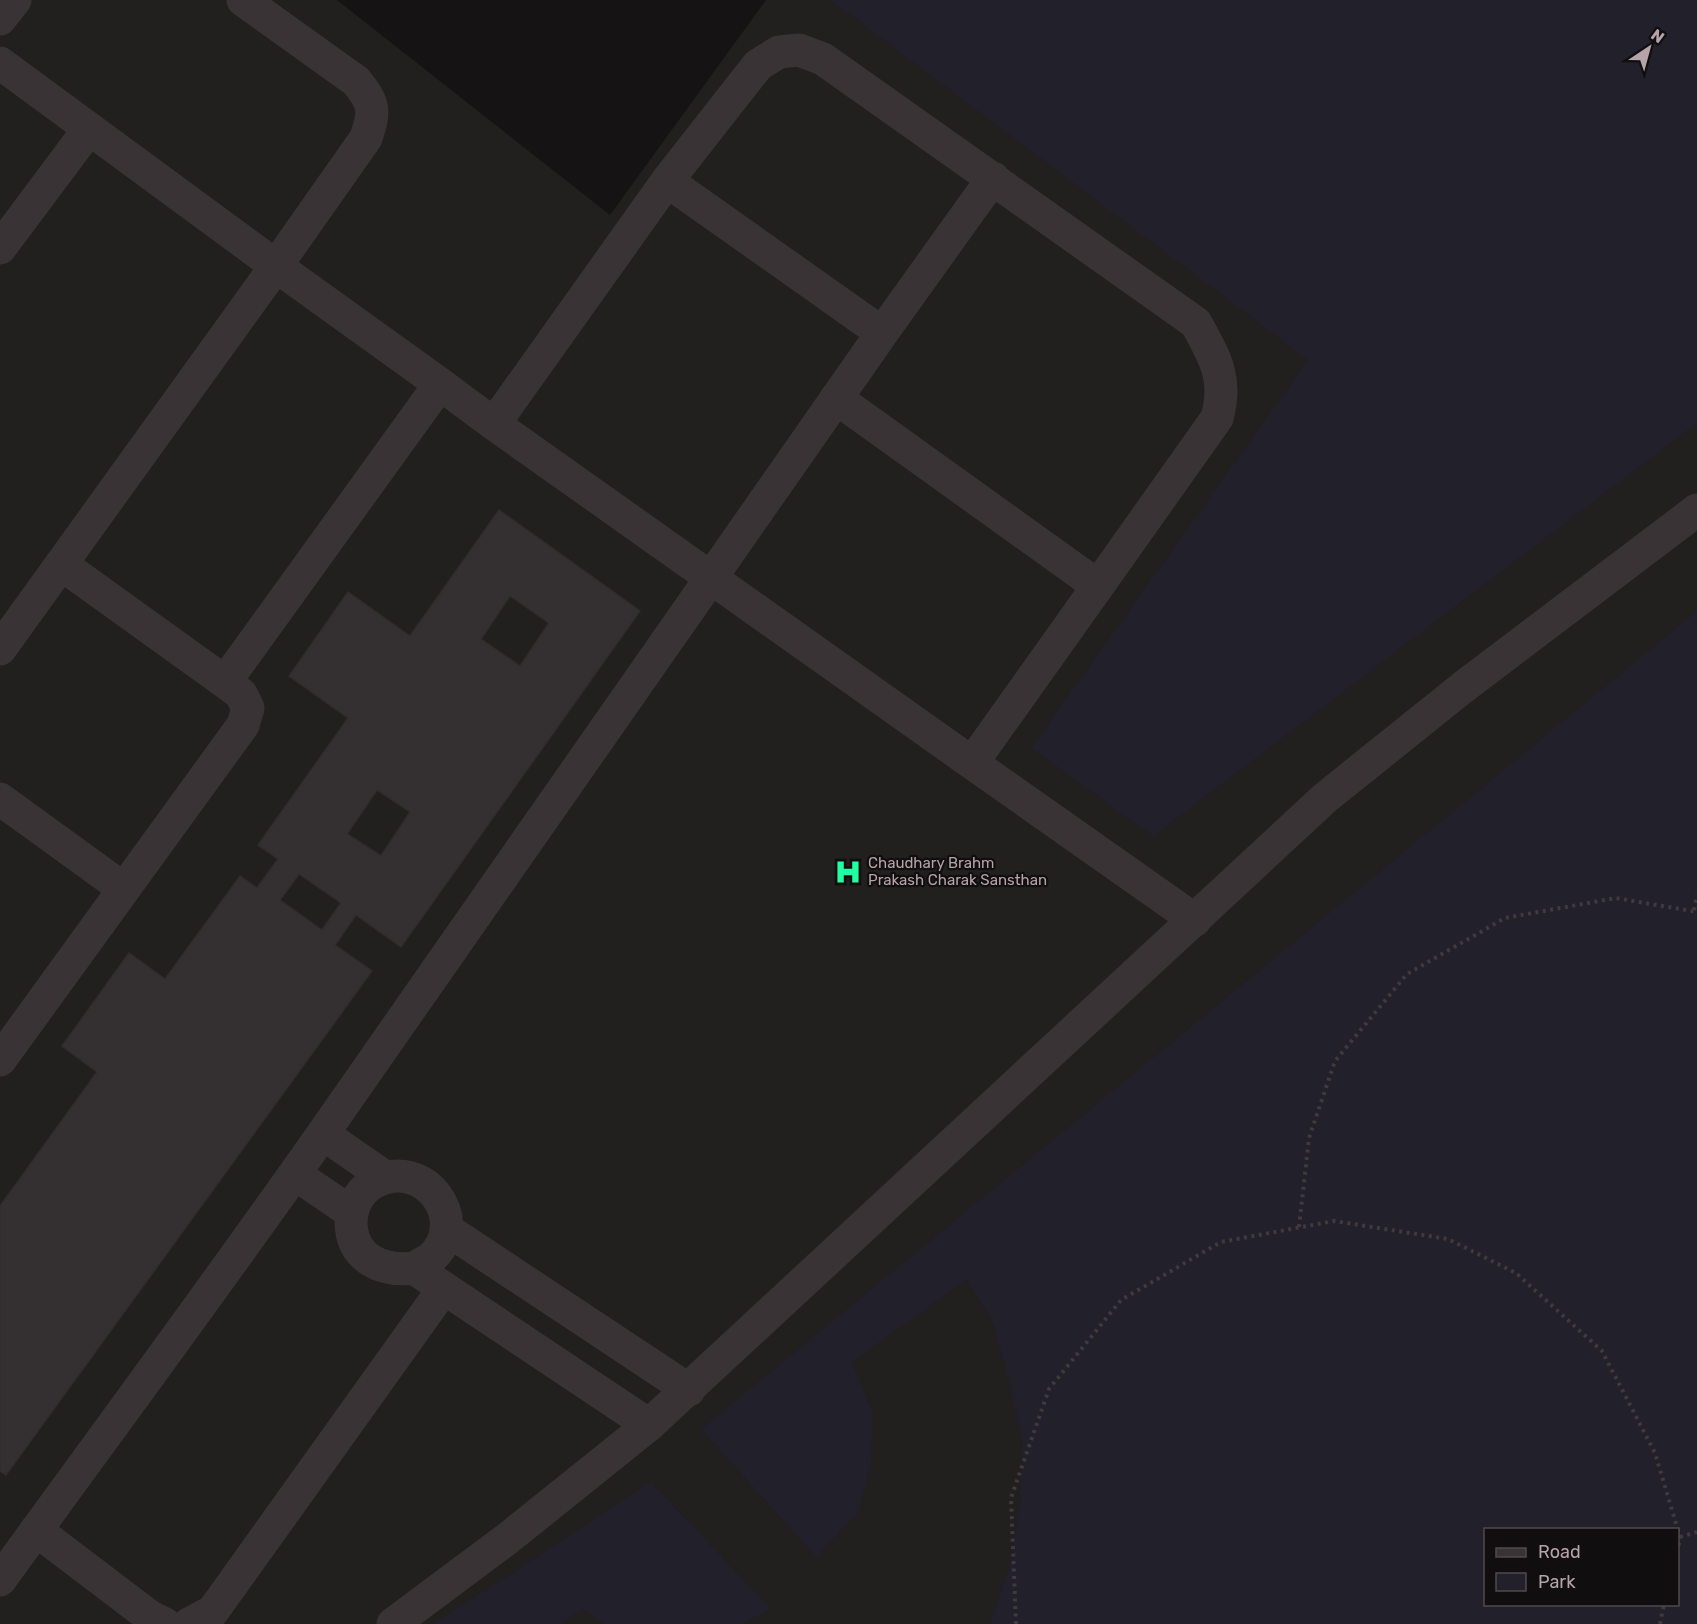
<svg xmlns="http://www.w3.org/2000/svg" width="1697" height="1624" viewBox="0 0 1697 1624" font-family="Rubik,sans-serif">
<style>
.built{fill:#221f1f;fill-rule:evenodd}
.green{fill:#21202b;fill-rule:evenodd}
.building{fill:#342f31;stroke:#312c2d;stroke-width:1.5;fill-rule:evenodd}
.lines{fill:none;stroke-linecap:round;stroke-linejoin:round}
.path{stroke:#41393c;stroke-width:4;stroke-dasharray:3 4.5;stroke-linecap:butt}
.minor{stroke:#3a3335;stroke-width:33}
.tertiary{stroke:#3a3335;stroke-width:33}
.labels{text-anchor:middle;stroke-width:4.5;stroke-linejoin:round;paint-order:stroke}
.poi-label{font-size:15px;fill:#b6a3aa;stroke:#100e0e;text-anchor:start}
</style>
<rect width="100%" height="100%" fill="#151313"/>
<path class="built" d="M0,0H337L610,215L766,0H1697V1624H0ZM1486,1530H1678V1604H1486Z"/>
<path class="green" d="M831,0H1697V423L1153,836L1031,748L1308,360Z
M1697,611V1624H990L1011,1563L1020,1502L1023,1443L1011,1388L994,1325L967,1279L852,1362L873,1414L871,1464L858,1513L816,1557L701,1429ZM1486,1530H1678V1604H1486Z
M651,1482L771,1609L741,1624H606L582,1609L561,1624H434Z"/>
<path class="building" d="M499,510L640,611L401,947L356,915L335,945L372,971L6,1475L0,1471V1206L97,1072L62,1046L129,953L165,979L240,876L257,888L278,859L258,845L348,718L289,676L348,592L410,636ZM510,596L549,623L520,666L481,639ZM377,790L410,812L381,856L347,834ZM299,874L341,903L322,930L280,900Z"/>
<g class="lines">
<path class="path" d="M1694,910L1697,895
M1299,1227L1309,1138L1335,1061L1407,974L1505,918L1616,898L1697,912
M1680,1537L1697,1532
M1016,1624L1011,1498L1049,1389L1121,1300L1221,1242L1334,1221L1448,1239L1516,1273L1602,1351L1655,1453L1680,1537L1678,1549
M1660,1624L1664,1604"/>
<path class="minor" d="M0,19L15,0
M0,63L276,266L366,138C375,111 375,104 356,81L243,0
M667,181L758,65L779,52L799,50L823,59L1196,323C1215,358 1228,378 1217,418L1098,586
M0,248L89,129
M882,333L993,178
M440,384L494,424
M0,649L276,266L440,384L225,682L61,564
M972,763L1195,920
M0,799L124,889L243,725L248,708L241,694L225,682
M0,1060L124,889
M323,1134L385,1177
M295,1174L352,1213
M446,1229L689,1390
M414,1268C419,1265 425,1262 430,1259C473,1222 424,1154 373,1183C360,1191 352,1205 351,1221C351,1258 381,1272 414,1268L649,1425
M36,1530L149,1616L165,1624
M0,1580C108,1431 218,1283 324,1132C510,866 694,599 882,333L667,181L494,424L972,763L1098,586L836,398
M189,1624L213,1611L444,1288"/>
<path class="tertiary" d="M393,1624L507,1539L649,1425L1325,798L1462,688L1697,510"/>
</g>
<defs>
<symbol id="hospital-bare" viewBox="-9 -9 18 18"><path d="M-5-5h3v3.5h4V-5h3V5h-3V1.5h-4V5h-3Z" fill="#20ffa1" stroke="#100e0e" stroke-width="2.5" paint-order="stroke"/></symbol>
</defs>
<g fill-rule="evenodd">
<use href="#hospital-bare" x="829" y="853" width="38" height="38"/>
</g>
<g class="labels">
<g class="poi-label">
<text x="868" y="868">Chaudhary Brahm<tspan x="868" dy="17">Prakash Charak Sansthan</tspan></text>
</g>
</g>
<rect x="1484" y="1528" width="195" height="78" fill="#100e0e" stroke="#524a4c" stroke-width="1.5"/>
<rect x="1496" y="1548" width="30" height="9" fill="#3a3335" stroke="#524a4c" stroke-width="1.5"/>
<text x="1538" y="1558" font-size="18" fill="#b6a3aa">Road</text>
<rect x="1496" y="1573" width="30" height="18" fill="#21202b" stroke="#524a4c" stroke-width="1.5"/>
<text x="1538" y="1588" font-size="18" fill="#b6a3aa">Park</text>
<g transform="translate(1649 48) rotate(36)" stroke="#100e0e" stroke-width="4.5" paint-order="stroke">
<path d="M0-4.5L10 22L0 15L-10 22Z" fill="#b6a3aa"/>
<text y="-9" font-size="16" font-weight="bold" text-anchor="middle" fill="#b6a3aa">N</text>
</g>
</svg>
